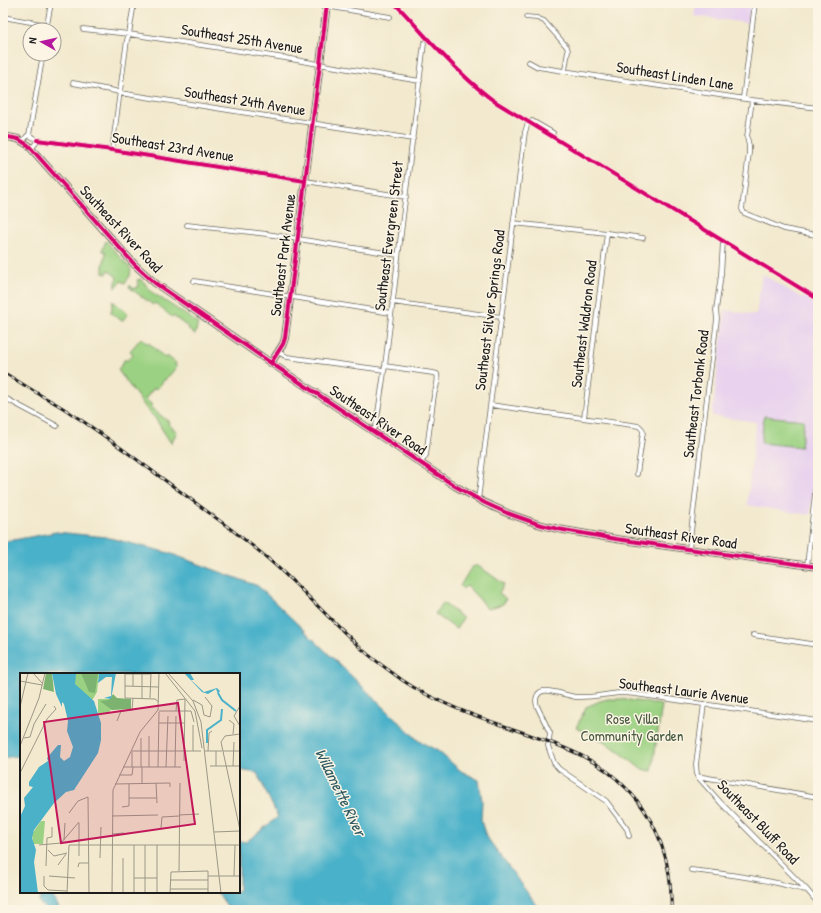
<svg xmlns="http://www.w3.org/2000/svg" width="821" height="913" viewBox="0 0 821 913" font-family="'Patrick Hand',sans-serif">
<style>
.built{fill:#e8d2ee}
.green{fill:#9bd182;stroke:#5c764f}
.water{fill:#4ab1c9;stroke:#336672}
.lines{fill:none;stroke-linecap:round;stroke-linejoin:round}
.street-casing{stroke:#67645a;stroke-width:5.5}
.secondary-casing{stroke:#67645a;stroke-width:8}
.street{stroke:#fff;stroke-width:4}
.secondary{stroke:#fff;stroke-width:6}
.rail-casing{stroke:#1c1c1c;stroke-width:3}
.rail{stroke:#fcf5e5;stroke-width:1.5;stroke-dasharray:4.5;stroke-linecap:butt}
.cycleway-casing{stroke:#fcf5e5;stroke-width:6}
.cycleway{stroke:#d6006c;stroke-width:4}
.labels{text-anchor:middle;stroke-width:3;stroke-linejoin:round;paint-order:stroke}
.street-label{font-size:15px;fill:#1c1c1c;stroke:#fcf5e5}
.park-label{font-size:15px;fill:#485b40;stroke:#fcf5e5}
.water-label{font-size:16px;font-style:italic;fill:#2e5861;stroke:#fcf5e5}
.inset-river{fill:none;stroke:#4ab1c9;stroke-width:2}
.inset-road{fill:none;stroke:#9c9787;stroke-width:1}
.view{fill:#c2185b;fill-opacity:0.15;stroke:#c2185b;stroke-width:2}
.inset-edge{fill:none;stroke:#1c1c1c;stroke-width:2}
</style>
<rect width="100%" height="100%" fill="#fcf5e5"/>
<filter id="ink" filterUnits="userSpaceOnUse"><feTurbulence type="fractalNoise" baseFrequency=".025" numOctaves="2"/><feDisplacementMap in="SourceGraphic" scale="8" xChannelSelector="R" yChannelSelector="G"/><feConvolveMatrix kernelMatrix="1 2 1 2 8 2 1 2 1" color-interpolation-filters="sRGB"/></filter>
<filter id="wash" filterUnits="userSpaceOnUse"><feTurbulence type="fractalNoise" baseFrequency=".012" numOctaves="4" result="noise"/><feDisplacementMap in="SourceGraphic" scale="16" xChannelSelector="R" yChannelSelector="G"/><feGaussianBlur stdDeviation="0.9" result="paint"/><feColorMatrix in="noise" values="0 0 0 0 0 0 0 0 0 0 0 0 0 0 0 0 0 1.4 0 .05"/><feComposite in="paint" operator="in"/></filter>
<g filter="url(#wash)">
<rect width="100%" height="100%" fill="#f2e9ce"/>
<path class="built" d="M592,3H639L638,9Z
M696,3H752L749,23L694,16Z
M762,274L802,298L806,297L818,304V457L810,515L747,505L756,422L712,416L725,310L756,315Z"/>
<path class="green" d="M106,241L131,269L130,276L125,283L121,281L115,289L117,277L108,270L107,274L103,273V266L106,252L102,250Z
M141,279L153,293L198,323L195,335L188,329L189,328L173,316L172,317L155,303L153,305L130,288L129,286H131L134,289L139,286L137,280Z
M113,301L128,314L122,321L111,313Z
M141,338L148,344L149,343L165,358L167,356L176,363L175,365L177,367L165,380H164L157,389L154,388L145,399L152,405L150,407L169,422L168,424L177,432L171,443L165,434L155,418L148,411L118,370L125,359L127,361L133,354L130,351Z
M764,416L804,420L801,447L761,443Z
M477,565L504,584L499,593L506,599L503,604L487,609L483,603L468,587L466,586L463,589L460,586L471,568Z
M443,603L463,618L456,629L435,614Z
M608,699H622L662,705L652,771L641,769L617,750L590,734L576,728L586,707L600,701Z"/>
<path class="water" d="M56,532L106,537L169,553L258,586L419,741L438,751L461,771L479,780L482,801L481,821L486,836L540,910H230L217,892H239V841L246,842L278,817L257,773L239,770V674H21V757L16,756L3,758V542Z
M41,892H49L55,900L60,910C49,910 46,911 39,902Z"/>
</g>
<g filter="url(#ink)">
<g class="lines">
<defs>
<path id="street" d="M308,3L390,17
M3,17L47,25
M526,17L537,18L544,21L567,47L568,51L565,70
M83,29L129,34L285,58L324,65L420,81
M46,30L51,3
M529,62L538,67L653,85L752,100L818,108
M73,83L115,91L120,93L413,139
M743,98L755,3
M752,100L747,137L749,146V153L742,209L744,213L784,229L816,235
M29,135L43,54
M37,140L112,150L406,197
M23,141L27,136L29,135L37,140L36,143L31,149
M112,150L127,40L129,34L134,3
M513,223L607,233L643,238
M187,225L267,234L398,255
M194,281L391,313
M392,302L501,317
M278,352L287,357L384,370
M385,366L433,373L437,374C439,381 436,388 434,395C431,415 429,435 426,455L421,463
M3,397L57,426
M491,405L639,426L642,429L643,432L637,474
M584,418L607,233
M373,431L376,426L385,366L424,43
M478,500L525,132L528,123L532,121L553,133
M689,549L703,429L717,319L716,310L721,275L723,241
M807,566L816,485
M753,635L818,645
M697,776L721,803L807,890L818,903
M697,776L818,797
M697,776L696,764L704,704
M629,836L627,829L606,801L559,769L554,763L548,746L550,733L537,706C535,700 536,693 543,691C550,689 568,696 576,697C591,698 606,694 620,693C627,693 635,694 642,695L818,721
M691,870C720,873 749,877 777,883C787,885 796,889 807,890
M3,907L7,910"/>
<path id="secondary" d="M3,136L18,139L28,145L135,265L155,283L271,363L455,486L485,503L507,513L538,524L558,529L616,539L818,567
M271,363L283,344L285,338L320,64L327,3"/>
</defs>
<use href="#street" class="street-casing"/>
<use href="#secondary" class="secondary-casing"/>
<use href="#street" class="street"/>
<use href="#secondary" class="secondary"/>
<defs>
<path id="rail" d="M3,372C14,379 26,386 37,393C49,400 61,406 72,414C109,438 145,466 181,492C209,513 239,534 266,557C300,586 330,620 363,650C375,661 389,670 402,680C442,707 489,720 533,736C567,748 601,761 626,788C658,820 673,865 671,910"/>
</defs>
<use href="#rail" class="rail-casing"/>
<use href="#rail" class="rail"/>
<defs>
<path id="cycleway" d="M394,3C405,13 414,24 424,35C446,58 468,82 494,101L818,299
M3,136L18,139L28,145L135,265L155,283L271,363L455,486L485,503L507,513L538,524L558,529L616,539L818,567
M37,140L112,150L305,181
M271,363L283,344L285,338L320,64L327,3"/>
</defs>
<use href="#cycleway" class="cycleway-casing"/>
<use href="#cycleway" class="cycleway"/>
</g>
</g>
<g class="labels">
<g class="street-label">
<text transform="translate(242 39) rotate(9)" y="5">Southeast 25th Avenue</text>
<text transform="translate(675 76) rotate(9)" y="5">Southeast Linden Lane</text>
<text transform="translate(245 101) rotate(9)" y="5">Southeast 24th Avenue</text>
<text transform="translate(173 147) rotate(9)" y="5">Southeast 23rd Avenue</text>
<text transform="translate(121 229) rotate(47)" y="5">Southeast River Road</text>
<text transform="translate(389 236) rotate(-83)" y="5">Southeast Evergreen Street</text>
<text transform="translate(283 255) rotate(-83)" y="5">Southeast Park Avenue</text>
<text transform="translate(490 310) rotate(-83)" y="5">Southeast Silver Springs Road</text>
<text transform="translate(584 324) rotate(-83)" y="5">Southeast Waldron Road</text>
<text transform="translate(696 394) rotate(-83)" y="5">Southeast Torbank Road</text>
<text transform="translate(378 420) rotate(34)" y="5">Southeast River Road</text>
<text transform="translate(681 536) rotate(8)" y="5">Southeast River Road</text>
<text transform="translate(684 691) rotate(7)" y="5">Southeast Laurie Avenue</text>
<text transform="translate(758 822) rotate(46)" y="5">Southeast Bluff Road</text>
</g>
<g class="park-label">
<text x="632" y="724">Rose Villa<tspan x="632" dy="17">Community Garden</tspan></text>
</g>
<g class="water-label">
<text transform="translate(341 792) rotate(64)" y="6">Willamette River</text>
</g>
</g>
<g transform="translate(20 673)">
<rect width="220" height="220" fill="#f2e9ce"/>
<path d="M55,0H79L77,19L73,26H69L54,11ZM78,26H107L104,36H92L88,40H78ZM21,148H25L23,171H13L12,161Z" fill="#9bd182"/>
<path d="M26,0H32L34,19L23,16ZM61,0H78L75,20L69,19ZM93,21L97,25L111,26V36L92,37L80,28L89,27Z" fill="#7cb370"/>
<path d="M32,0L56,1L55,11L74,28L81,50V67L78,80L54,117L46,119L34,130L14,157L12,165L16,177L14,189L18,220H0V144L5,133L4,125L13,114L9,113V109L19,94L28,88L27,85L38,72H41L40,84L44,88L50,84L53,74L47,58L48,48L44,31L42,29V34L36,21ZM79,0H96L91,26L84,25L91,23L92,4H86L78,10ZM164,0H170L174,7H171L184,19L197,15L200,18L198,21L196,16L188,21L182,19Z" fill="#4ab1c9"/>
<path class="inset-river" d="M198,20L202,27L216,38M187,70V57L201,47L202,36"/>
<path class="inset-road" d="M13,0L23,11M105,0V25L135,26L139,29M145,0L175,38L182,75M148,0L173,28L181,49L201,220M105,1H131M0,8L22,12M105,13L139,14M113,13V0M122,25V1M130,25L131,0M173,27L182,32L184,42L190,44L192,33L185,24M220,33L214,43L220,53M0,34L8,0M139,38H171L174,49M156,38L157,27L165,26L164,88M209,47L214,51L213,61M97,48L101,38L112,37L113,25M139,50H165M220,61L205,63L201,69L220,157M4,65L10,64L14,51L26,31M0,73L19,25L25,0M111,78H181M173,78V52M185,78H202M188,78L189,60L192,58M203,78H220M190,93H220M196,93V78M213,93L214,69M103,94H161M112,94V79M121,94V65M122,94V111M129,94V63M138,94L139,39M146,94L148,43M155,94L156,43M0,100L27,46L36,36L34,33M99,102H112L113,94M136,110L137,130M95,111L150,110V114M109,125H137M102,134L109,133V111M49,140L58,128L68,124L69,220M159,142L179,141M92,143L138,142M141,155L142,144L159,143M194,159L220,158M92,161L104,160M44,167L45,150M19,172L41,170L59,149M137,172V220M28,177L34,183L47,180M59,183V150M80,185L81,154M103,185V220M38,192L46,181M26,193L27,165L32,164V154M58,194L59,190H69M159,198L160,110M24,203V213L28,217L47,218M29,203L55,205M188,203H220M214,203L215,172M114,205H137M150,207H188M150,216H188M47,220L49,172H220M92,220L93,117L120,59L138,37L139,0M114,220V172M125,220V172M150,220L151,199L188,198V220"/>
<path class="view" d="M158,30L175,151L41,170L24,49Z"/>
<rect width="220" height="220" class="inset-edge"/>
</g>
<rect width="821" height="913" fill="none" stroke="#fcf5e5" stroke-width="16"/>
<g transform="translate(42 42) rotate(278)"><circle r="19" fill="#fcf5e5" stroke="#a29e95"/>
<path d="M0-3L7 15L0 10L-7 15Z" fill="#b5179e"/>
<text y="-6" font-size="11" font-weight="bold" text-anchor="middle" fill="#1c1c1c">N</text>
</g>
</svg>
